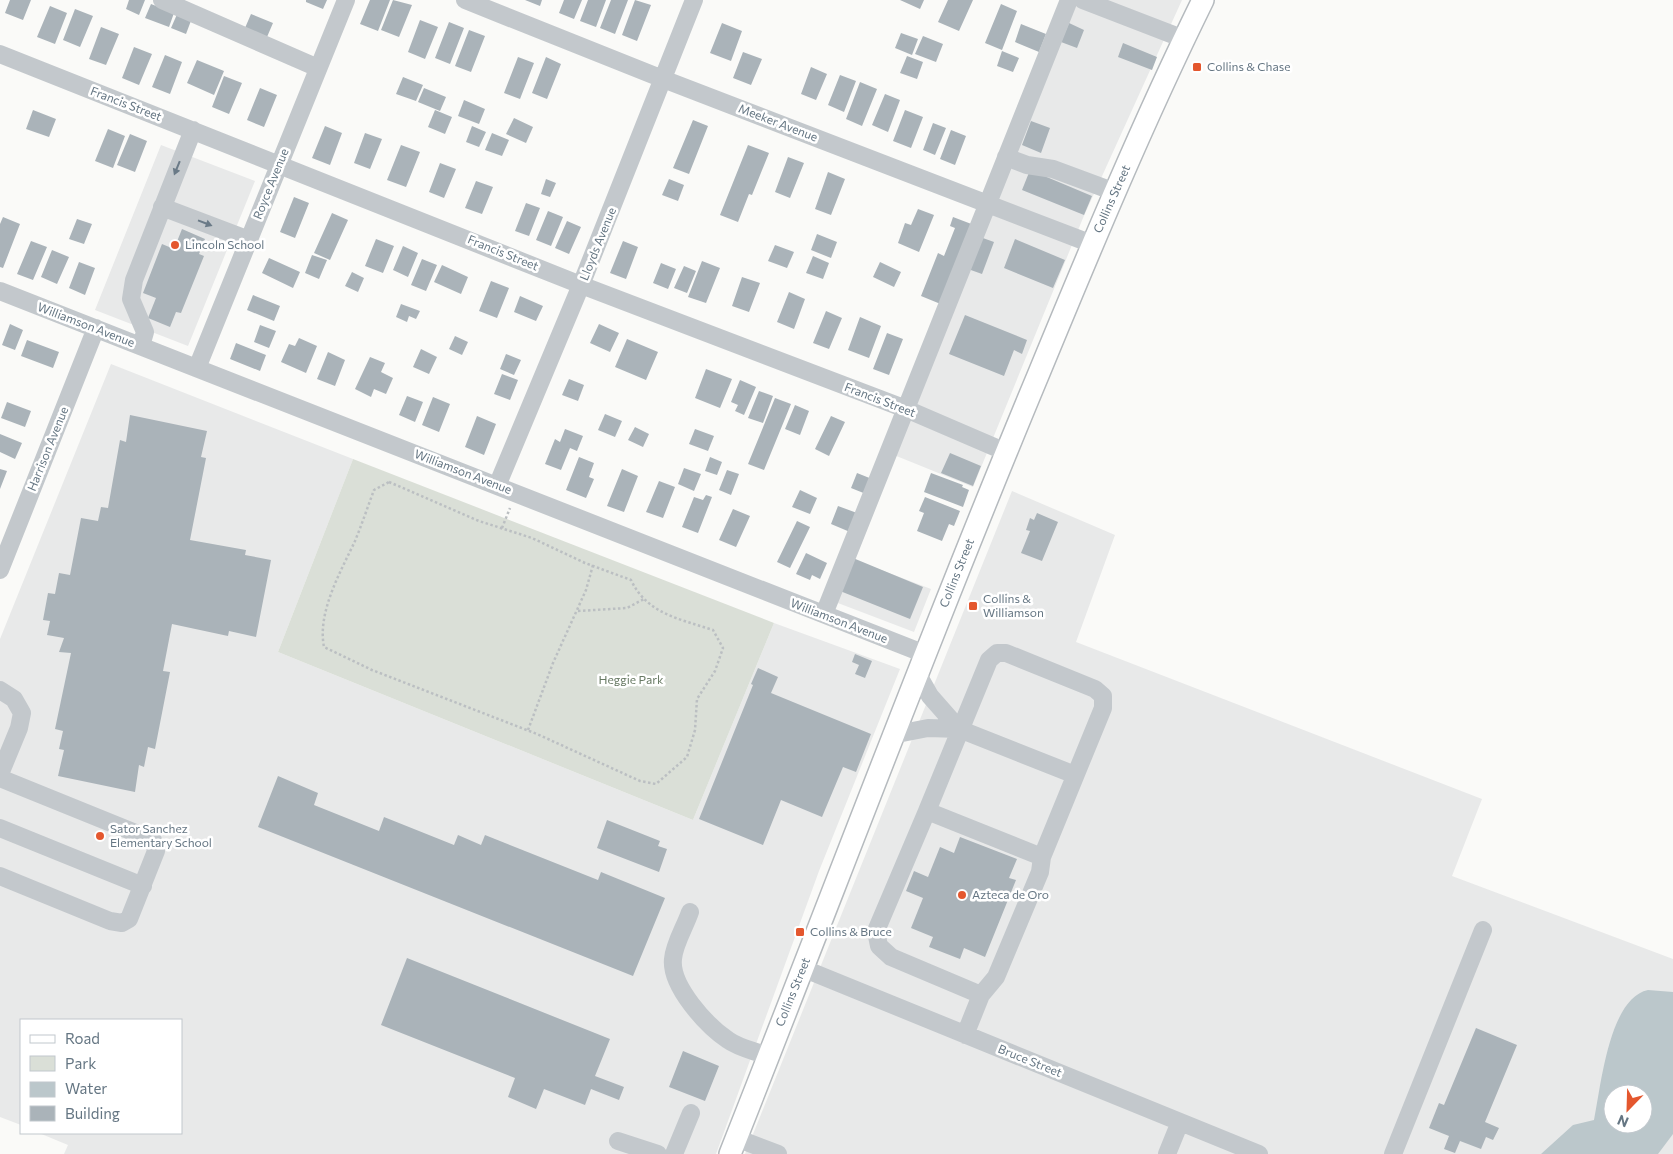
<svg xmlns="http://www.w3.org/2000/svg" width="1673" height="1154" viewBox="0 0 1673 1154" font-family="Commissioner,sans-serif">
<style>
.built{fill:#e8e9e9;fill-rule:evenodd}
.green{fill:#dadfd7}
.water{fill:#bbc7cb;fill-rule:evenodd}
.building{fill:#aab3b9}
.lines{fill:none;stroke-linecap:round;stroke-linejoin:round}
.major-casing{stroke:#b5babe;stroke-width:24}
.path{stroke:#bbbfc2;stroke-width:2.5;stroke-dasharray:2.5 2.5;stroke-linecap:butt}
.minor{stroke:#c3c8cc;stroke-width:18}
.major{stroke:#fff;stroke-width:21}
.oneway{fill:#6a7a87}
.poi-dot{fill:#e4572e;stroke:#fff;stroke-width:2}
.labels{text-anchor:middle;stroke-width:5;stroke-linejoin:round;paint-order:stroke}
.poi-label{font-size:12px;fill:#657683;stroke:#fff;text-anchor:start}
.street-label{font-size:12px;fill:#657683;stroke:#fff}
.park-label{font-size:12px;fill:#687a64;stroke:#fff}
</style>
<rect width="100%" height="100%" fill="#fafaf8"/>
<path class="built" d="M1073,0H1182L1083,218L973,487L889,453Z
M161,145L255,181L188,346L95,310Z
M111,364L353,459L278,652L693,820L774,623L900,669L819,871L716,1154H64L68,1145L39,1133H181V1020H21V1125L0,1117V639Z
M1012,491L1115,535L1076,642L1482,799L1452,876L1673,959V1154H745ZM1613,1094H1643V1124H1613Z
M847,557L931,589L914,632L830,600Z"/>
<path class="green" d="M353,459L774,623L693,820L278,652Z"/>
<path class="water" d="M1648,990L1673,992V1134L1658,1154H1541L1573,1125L1594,1120C1601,1086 1609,998 1648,990ZM1613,1094H1643V1124H1613Z"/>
<path class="building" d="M10,0H31L23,20L5,13Z
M129,0H145L139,15L126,9Z
M306,0H327L323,9L306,2Z
M370,0H390L378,31L360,24Z
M393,0L412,5L399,37L381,30Z
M525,0H542L540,6Z
M564,0H582L574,19L559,13Z
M588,0H606L596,27L580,21Z
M611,0H628L615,34L600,28Z
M635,0L651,5L637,41L622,35Z
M900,0H924L920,9Z
M948,0H973L959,31L938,22Z
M151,4L174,13L169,27L145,18Z
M1001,4L1017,11L1002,50L985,43Z
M50,6L67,13L55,44L37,37Z
M75,9L93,16L80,47L63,40Z
M178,12L192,18L186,34L171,28Z
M251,14L273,23L267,37L245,28Z
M420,20L438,27L425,59L408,52Z
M449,22L464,28L450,64L435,58Z
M722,23L742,31L731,61L710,53Z
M1069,23L1084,30L1077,48L1061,42Z
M1021,24L1046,34L1039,52L1015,42Z
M101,27L119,34L106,65L89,59Z
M469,30L485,36L471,72L455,66Z
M901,33L918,39L912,55L895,48Z
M923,36L943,44L936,62L915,54Z
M1123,43L1157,57L1152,70L1118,57Z
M134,47L152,54L139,85L122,78Z
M1002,51L1019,58L1013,72L997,66Z
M743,52L762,59L751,85L733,78Z
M165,55L182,62L170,94L152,87Z
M907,56L923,62L917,79L900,73Z
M518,57L534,63L520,99L504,93Z
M546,57L561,64L547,99L532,93Z
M197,60L224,71L214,95L187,83Z
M811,67L827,74L816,100L801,94Z
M840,75L856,81L844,112L828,105Z
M224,76L242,83L229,114L212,107Z
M403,77L423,85L416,101L396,94Z
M860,82L877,89L862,126L846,119Z
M260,88L277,95L264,127L247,120Z
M424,88L446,97L440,111L418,102Z
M885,94L900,100L888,132L872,125Z
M464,100L485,109L479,124L458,116Z
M33,110L56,119L49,137L26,129Z
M435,110L452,117L445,134L428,127Z
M905,110L923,117L911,148L893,141Z
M514,118L533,127L526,143L506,134Z
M693,120L708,126L689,174L673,168Z
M1031,121L1050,128L1041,153L1022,145Z
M933,123L946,128L935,155L923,150Z
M325,126L342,133L330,165L312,158Z
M472,126L486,132L479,147L466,142Z
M108,129L125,136L113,168L95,161Z
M951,130L966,136L955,165L940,159Z
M365,133L382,139L370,169L354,163Z
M492,133L509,140L502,156L485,150Z
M130,134L147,141L135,172L117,165Z
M401,145L420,152L406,187L387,180Z
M748,145L769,153L752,195L749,194L738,222L720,215Z
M788,157L804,163L790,198L775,192Z
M440,163L456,169L444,198L429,192Z
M1030,170L1092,196L1084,215L1022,190Z
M828,172L845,179L831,215L815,209Z
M546,179L556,183L550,197L541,194Z
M669,179L684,185L678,201L662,195Z
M476,181L493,187L482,214L465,208Z
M294,197L309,203L295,238L280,232Z
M526,203L540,208L529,236L515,231Z
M918,209L934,215L919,252L898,243L905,223L911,225Z
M548,211L563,217L551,246L536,240Z
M332,213L348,220L330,260L314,253Z
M3,217L20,224L3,268L0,267V224Z
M953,217L974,225L943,305L921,296L938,253L944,256L955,228L950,226Z
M77,219L92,224L84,244L69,239Z
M567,221L581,227L569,254L555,248Z
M182,229L205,239L199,254L204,256L181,313L176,312L170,327L148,318L156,298L143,293L162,244L174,249Z
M817,234L837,242L831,258L811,250Z
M980,237L994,242L982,274L968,269Z
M376,239L394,246L383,273L365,266Z
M1015,239L1065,260L1053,288L1004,268Z
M31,241L47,247L33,280L17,274Z
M623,241L638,247L626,279L610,273Z
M775,245L794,252L787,268L768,261Z
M403,246L418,253L408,277L393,270Z
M52,250L69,257L57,284L41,277Z
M312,255L327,260L319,279L305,273Z
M813,256L829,263L823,279L806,273Z
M269,258L300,272L293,288L262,273Z
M422,259L437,265L426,291L411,285Z
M702,261L720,268L706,303L688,297Z
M79,262L95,268L85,295L69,288Z
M880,262L901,272L894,287L873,277Z
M661,263L676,269L668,289L653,283Z
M442,265L468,277L461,294L434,282Z
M684,266L696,271L687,293L674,288Z
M352,272L364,278L358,292L345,286Z
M742,277L760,283L749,312L732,306Z
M491,281L509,288L497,318L479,311Z
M789,292L805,299L794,329L777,322Z
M253,295L280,306L274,321L247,310Z
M520,296L543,306L536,321L514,312Z
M401,304L420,311L416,319L409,316L407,322L396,317Z
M826,311L842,318L829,349L813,343Z
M965,315L1027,340L1022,354L1014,350L1004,376L949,354Z
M860,317L881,326L869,358L848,350Z
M10,324L23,330L15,350L2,345Z
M599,324L619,333L610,352L590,343Z
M260,325L276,331L269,348L254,342Z
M887,333L903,339L889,375L873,369Z
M455,336L468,342L462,355L449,349Z
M299,338L317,346L306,373L281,362L289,344L295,346Z
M627,339L658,352L646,380L615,367Z
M27,340L59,352L53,368L21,356Z
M236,343L266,355L260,371L230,359Z
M421,349L437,357L429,374L413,367Z
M328,352L345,360L335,386L317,379Z
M506,354L521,360L514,375L500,369Z
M370,357L385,363L381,372L393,378L386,394L374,389L371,397L355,389Z
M706,369L732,379L720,408L695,398Z
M502,374L518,380L510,400L494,394Z
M569,379L584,385L578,401L562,395Z
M740,380L756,387L744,415L735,411L738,405L731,402Z
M759,391L773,396L763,423L748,418Z
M407,396L423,402L415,422L399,415Z
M433,397L450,404L439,432L422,425Z
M775,398L791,404L764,470L748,464Z
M7,402L31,411L25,427L1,418Z
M795,405L809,411L800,435L785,429Z
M605,414L622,421L615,437L598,430Z
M130,415L207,431L201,457L206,458L190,540L246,550L245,555L271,560L256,637L229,631L228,636L172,624L163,671L170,672L155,749L148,747L144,767L139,765L135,792L58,776L64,750L59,749L63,731L55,729L71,653L59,652L64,638L47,635L50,621L43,620L48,593L55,594L59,573L70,575L81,518L98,521L101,507L108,508L120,440L126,442Z
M477,416L496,424L484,455L465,447Z
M831,416L845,422L829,456L815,449Z
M635,427L649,434L643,447L628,440Z
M565,429L583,436L577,451L570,448L561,470L545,464L555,439L560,442Z
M695,429L714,436L708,451L689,444Z
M0,434L22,443L15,459L0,452Z
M950,453L981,466L973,486L941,473Z
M579,457L594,463L589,477L594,479L586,498L566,490Z
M710,457L722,462L717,475L705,471Z
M684,468L701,474L694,491L678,484Z
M0,469L7,471L0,489Z
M622,469L638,476L624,512L607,506Z
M727,470L739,474L731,495L719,490Z
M857,473L872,479L866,494L851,488Z
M931,473L963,485L962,487L969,490L963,507L924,492Z
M659,481L675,487L663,518L646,512Z
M800,490L817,498L810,514L792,507Z
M706,495L712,497L698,533L682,527L694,497L703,500Z
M925,497L960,511L954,526L949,524L942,541L917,531L924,513L919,511Z
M838,506L857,513L850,532L831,524Z
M733,509L750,516L736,547L719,540Z
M1037,513L1058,522L1042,561L1021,553L1030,531L1026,530L1030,518L1034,520Z
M797,521L810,527L790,568L777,562Z
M806,553L827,563L820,579L812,575L810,580L796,574Z
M853,558L923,587L910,619L840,591Z
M855,654L872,661L865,678L855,674L859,665L852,662Z
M758,668L778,677L771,693L871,734L856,772L843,767L822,817L781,800L763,845L699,819L753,685L751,684Z
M278,776L318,793L314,805L379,831L384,817L454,845L458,835L481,845L485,835L598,880L601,872L665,898L633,976L258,827Z
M607,820L660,841L658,846L667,849L659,872L597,848Z
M960,837L1017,859L1009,878L1016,880L985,957L964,948L960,959L929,947L933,937L911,928L923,898L906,891L914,871L928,877L940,847L954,853Z
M407,958L610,1039L595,1076L624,1087L619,1100L591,1089L585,1105L544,1089L536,1109L508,1097L515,1078L381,1025Z
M1476,1028L1517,1045L1485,1122L1499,1128L1493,1140L1486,1137L1481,1149L1460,1141L1455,1153L1444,1149L1449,1136L1429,1128L1439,1103L1444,1105Z
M683,1051L719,1066L705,1101L669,1087Z"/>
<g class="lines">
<defs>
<path id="major" d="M730,1154C833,894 931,632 1039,373C1091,247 1143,122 1203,0"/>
</defs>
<use href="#major" class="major-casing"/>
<path class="path" d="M389,482L479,521L532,538L585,563L631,580C647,614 680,619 713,630L723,648L715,671L697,699L695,730L687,757L656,784L640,781L537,734L372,670L324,647C317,612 341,571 355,541C362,524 368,506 374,490Z
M502,528L510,508
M578,611L627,608L644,599
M528,730L553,663L586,590L593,565"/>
<path class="minor" d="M162,0L318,68
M465,0L663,79L1092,244
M1083,0L1184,39
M0,54L581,285L906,409L1006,452
M1006,157L1027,165L1053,169L1115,192
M162,207L249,240
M0,291L925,654
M141,346L145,332L131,299L134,280L193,130
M197,368L346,0
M497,486L581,285L694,0
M0,570L96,328
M824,614L1069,0
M997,653H1006L1095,689L1103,696V708L1042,857L927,811L989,660Z
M917,673L930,696L959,729
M0,690L14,699L22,713L19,728L0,774
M892,735L928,728L959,729L1075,775
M0,778L153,840L156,851L129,919L122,923L110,921L0,876
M927,811L876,931L879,946L891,957L981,995L965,1035
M0,828L143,886
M690,912C685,927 674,944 673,959C670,986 707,1026 728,1040C739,1048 755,1051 767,1056
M802,968L1259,1154
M981,995L996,977L1040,872L1042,857
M736,1138L778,1154
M618,1141L658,1154
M674,1154L691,1113
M1167,1154L1180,1122
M1393,1154L1483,930"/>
<use href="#major" class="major"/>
</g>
<defs><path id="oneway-solid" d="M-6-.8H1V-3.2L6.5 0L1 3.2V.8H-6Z" transform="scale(1.25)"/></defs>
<g class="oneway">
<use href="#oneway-solid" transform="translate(177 168) rotate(112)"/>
<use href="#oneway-solid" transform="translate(205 223) rotate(21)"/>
</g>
<g class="poi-dot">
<rect x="1192" y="62" width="10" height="10" rx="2.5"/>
<circle cx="175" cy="245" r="5"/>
<rect x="968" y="601" width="10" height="10" rx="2.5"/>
<circle cx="100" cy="836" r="5"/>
<circle cx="962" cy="895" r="5"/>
<rect x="795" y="927" width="10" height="10" rx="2.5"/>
</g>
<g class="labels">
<g class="poi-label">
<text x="1207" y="71">Collins &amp; Chase</text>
<text x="185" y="249">Lincoln School</text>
<text x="983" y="603">Collins &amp;<tspan x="983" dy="14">Williamson</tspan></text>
<text x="110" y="833">Sator Sanchez<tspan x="110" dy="14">Elementary School</tspan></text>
<text x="972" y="899">Azteca de Oro</text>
<text x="810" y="936">Collins &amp; Bruce</text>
</g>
<g class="street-label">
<text transform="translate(126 104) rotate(21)" y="4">Francis Street</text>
<text transform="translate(778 123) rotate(21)" y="4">Meeker Avenue</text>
<text transform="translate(271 184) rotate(-68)" y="4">Royce Avenue</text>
<text transform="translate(1112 199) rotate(-66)" y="4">Collins Street</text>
<text transform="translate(598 244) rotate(-68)" y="4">Lloyds Avenue</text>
<text transform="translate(503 253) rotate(22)" y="4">Francis Street</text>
<text transform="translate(86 325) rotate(21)" y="4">Williamson Avenue</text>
<text transform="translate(880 400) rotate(21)" y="4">Francis Street</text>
<text transform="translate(48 449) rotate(-68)" y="4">Harrison Avenue</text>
<text transform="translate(463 472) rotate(21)" y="4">Williamson Avenue</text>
<text transform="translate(957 573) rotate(-68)" y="4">Collins Street</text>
<text transform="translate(839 621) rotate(21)" y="4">Williamson Avenue</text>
<text transform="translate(793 992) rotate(-68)" y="4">Collins Street</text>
<text transform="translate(1030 1061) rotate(22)" y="4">Bruce Street</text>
</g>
<g class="park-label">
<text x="631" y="684">Heggie Park</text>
</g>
</g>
<rect x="20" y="1019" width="162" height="115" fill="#ffffff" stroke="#c1c8cd"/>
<rect x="30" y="1035" width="25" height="8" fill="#ffffff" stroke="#c1c8cd"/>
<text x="65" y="1044" font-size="15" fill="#657683">Road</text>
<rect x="30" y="1056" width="25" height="15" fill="#dadfd7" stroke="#c1c8cd"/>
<text x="65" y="1069" font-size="15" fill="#657683">Park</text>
<rect x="30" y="1082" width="25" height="15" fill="#bbc7cb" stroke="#c1c8cd"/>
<text x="65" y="1094" font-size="15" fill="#657683">Water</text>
<rect x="30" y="1106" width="25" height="15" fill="#aab3b9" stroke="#c1c8cd"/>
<text x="65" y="1119" font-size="15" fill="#657683">Building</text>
<g transform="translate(1628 1109) rotate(203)"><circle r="24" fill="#ffffff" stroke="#c1c8cd"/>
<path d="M0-4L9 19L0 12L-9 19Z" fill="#e4572e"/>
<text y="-8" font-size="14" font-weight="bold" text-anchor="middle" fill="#657683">N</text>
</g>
</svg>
